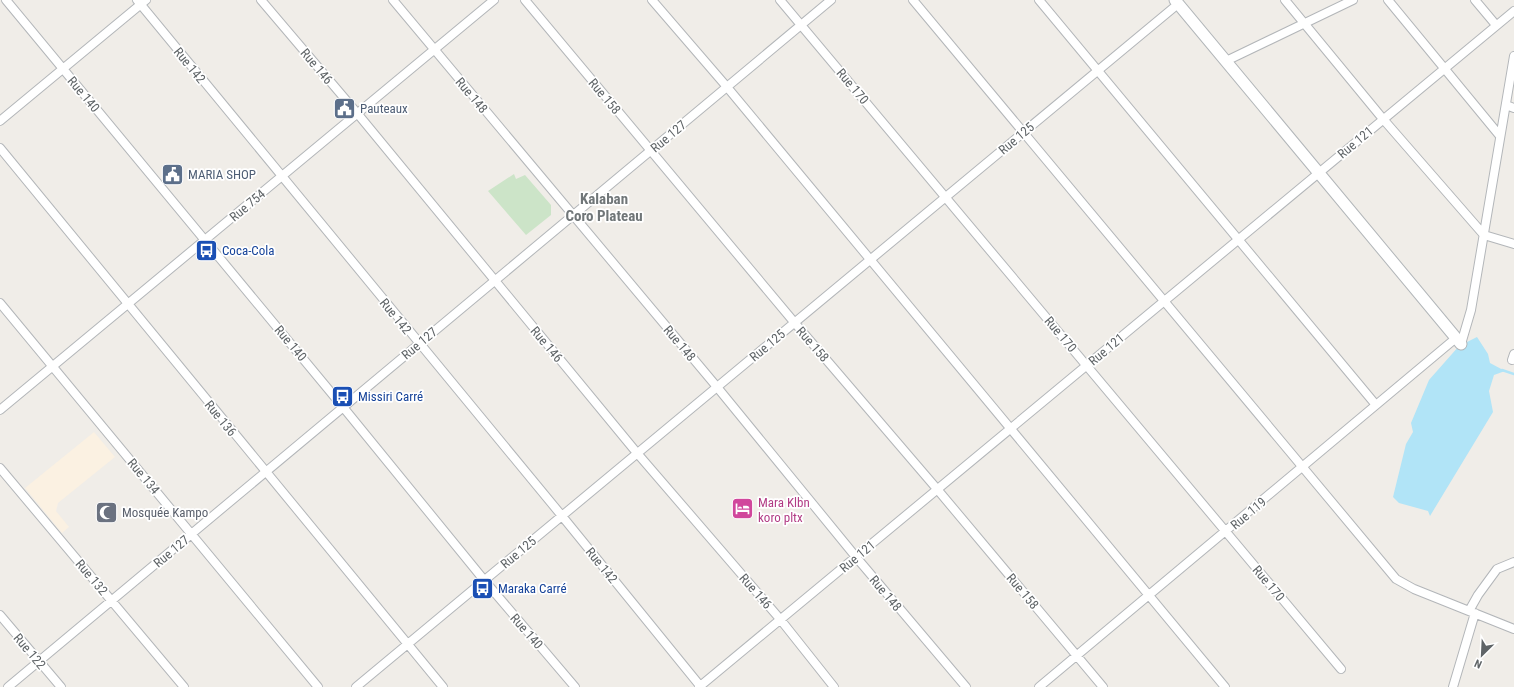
<svg xmlns="http://www.w3.org/2000/svg" width="1514" height="687" viewBox="0 0 1514 687" font-family="'Roboto Condensed',sans-serif">
<style>
.commercial{fill:#fbf1e2}
.green{fill:#cce4c8}
.water{fill:#b1e4f7}
.lines{fill:none;stroke-linecap:round;stroke-linejoin:round}
.stream{stroke:#b1e4f7;stroke-width:2.5}
.street-casing{stroke:#b3b6b9;stroke-width:10}
.secondary-casing{stroke:#b2b6b9;stroke-width:13}
.street{stroke:#fff;stroke-width:8}
.secondary{stroke:#fff;stroke-width:11}
.labels{text-anchor:middle;stroke-width:3.5;stroke-linejoin:round;paint-order:stroke}
.street-label{font-size:13px;fill:#5f6467;stroke:#fff}
.service-label{font-size:13px;fill:#4e5e75;stroke:#fff;text-anchor:start}
.transit-label{font-size:13px;fill:#164399;stroke:#fff;text-anchor:start}
.hotel-label{font-size:13px;fill:#b23c85;stroke:#fff;text-anchor:start}
.worship-label{font-size:13px;fill:#5b616d;stroke:#fff;text-anchor:start}
.quarter-label{font-size:15px;font-weight:bold;fill:#707678;stroke:#fff}
</style>
<rect width="100%" height="100%" fill="#f0ede8"/>
<path class="commercial" d="M94,432L115,457L58,503L56,511L69,527L62,533L25,488Z"/>
<path class="green" d="M514,174L516,179L525,175L551,205V215L526,235L488,191Z"/>
<path class="water" d="M1477,337L1488,354L1490,363L1505,371L1494,375L1489,391L1493,412L1430,516L1428,511L1399,503L1393,497L1406,444L1413,432L1411,423L1429,380L1459,346Z"/>
<g class="lines">
<path class="stream" d="M1502,370L1514,374"/>
<defs>
<path id="street" d="M6,0L343,407L484,580L575,687
M137,0L562,516L701,687
M261,0L357,113L637,453L780,619L834,687
M393,0L717,387L856,557L966,687
M525,0L794,322L937,489L1103,687
M652,0L727,87L1225,687
M780,0L1341,669
M913,0L1396,579L1414,589L1514,629
M1039,0L1376,405
M1285,0L1383,119L1484,235L1514,244
M1388,0L1500,136
M1475,0L1496,25
M1226,61L1353,0
M1506,105L1514,108
M0,121L146,0
M0,148L443,687
M0,303L318,687
M1461,344L1471,310L1514,56
M1512,360L1514,354
M0,410L494,0
M0,468L184,687
M1469,611L1478,595L1497,569L1514,562
M0,615L61,687
M8,687L831,0
M356,687L1178,4
M699,687L1514,11
M1039,687L1456,338
M1453,687L1475,613"/>
<path id="secondary" d="M1175,0L1461,344"/>
</defs>
<use href="#street" class="street-casing"/>
<use href="#secondary" class="secondary-casing"/>
<use href="#street" class="street"/>
<use href="#secondary" class="secondary"/>
</g>
<defs>
<symbol id="civic-square" viewBox="-11 -11 22 22"><rect x="-9" y="-9" width="18" height="18" rx="4" fill="#5c6f8a" stroke="#fff"/><path d="M-.6-6.5H3V-4.5H.6V-3L4-1V1h2V6H-6V1h2V-1L-.6-3ZM-1.2 2.5V6h2.4V2.5Z" fill="#fff"/></symbol>
<symbol id="bus-square" viewBox="-11 -11 22 22"><rect x="-9" y="-9" width="18" height="18" rx="4" fill="#1a4fb4" stroke="#fff"/><path d="M-5-6H5V4H4V6H2V4H-2V6H-4V4H-5ZM-3.5-4V0h7V-4ZM-3.5 1.2v1.5H-2V1.2ZM2 1.2v1.5H3.5V1.2Z" fill="#fff"/></symbol>
<symbol id="hotel-square" viewBox="-11 -11 22 22"><rect x="-9" y="-9" width="18" height="18" rx="4" fill="#d1479c" stroke="#fff"/><path d="M-6-4.5h1.5V1H6V5H4.5V3h-9V5H-6ZM-4 0a1.8 1.8 0 1 1 3.6 0ZM.5 0V-2.5h3Q6-2.5 6 0Z" fill="#fff"/></symbol>
<symbol id="mosque-square" viewBox="-11 -11 22 22"><rect x="-9" y="-9" width="18" height="18" rx="4" fill="#6b7280" stroke="#fff"/><path d="M3.5-4.9A6 6 0 1 0 3.5 4.9A5 5 0 1 1 3.5-4.9Z" fill="#fff"/></symbol>
</defs>
<g fill-rule="evenodd">
<use href="#civic-square" x="332" y="96" width="25" height="25"/>
<use href="#civic-square" x="160" y="162" width="25" height="25"/>
<use href="#bus-square" x="194" y="238" width="25" height="25"/>
<use href="#bus-square" x="330" y="384" width="25" height="25"/>
<use href="#hotel-square" x="730" y="496" width="25" height="25"/>
<use href="#mosque-square" x="94" y="500" width="25" height="25"/>
<use href="#bus-square" x="470" y="576" width="25" height="25"/>
</g>
<g class="labels">
<g class="street-label">
<text transform="translate(190 65) rotate(51)" y="5">Rue 142</text>
<text transform="translate(317 66) rotate(50)" y="5">Rue 146</text>
<text transform="translate(853 86) rotate(50)" y="5">Rue 170</text>
<text transform="translate(84 94) rotate(50)" y="5">Rue 140</text>
<text transform="translate(472 95) rotate(50)" y="5">Rue 148</text>
<text transform="translate(605 96) rotate(50)" y="5">Rue 158</text>
<text transform="translate(668 136) rotate(-40)" y="5">Rue 127</text>
<text transform="translate(1016 138) rotate(-40)" y="5">Rue 125</text>
<text transform="translate(1355 142) rotate(-40)" y="5">Rue 121</text>
<text transform="translate(247 205) rotate(-40)" y="5">Rue 754</text>
<text transform="translate(396 316) rotate(51)" y="5">Rue 142</text>
<text transform="translate(1061 334) rotate(50)" y="5">Rue 170</text>
<text transform="translate(291 343) rotate(50)" y="5">Rue 140</text>
<text transform="translate(419 343) rotate(-40)" y="5">Rue 127</text>
<text transform="translate(680 343) rotate(50)" y="5">Rue 148</text>
<text transform="translate(547 344) rotate(50)" y="5">Rue 146</text>
<text transform="translate(813 344) rotate(49)" y="5">Rue 158</text>
<text transform="translate(767 345) rotate(-40)" y="5">Rue 125</text>
<text transform="translate(1106 349) rotate(-40)" y="5">Rue 121</text>
<text transform="translate(221 418) rotate(51)" y="5">Rue 136</text>
<text transform="translate(144 476) rotate(50)" y="5">Rue 134</text>
<text transform="translate(1248 513) rotate(-40)" y="5">Rue 119</text>
<text transform="translate(171 551) rotate(-40)" y="5">Rue 127</text>
<text transform="translate(518 552) rotate(-40)" y="5">Rue 125</text>
<text transform="translate(857 556) rotate(-40)" y="5">Rue 121</text>
<text transform="translate(602 565) rotate(51)" y="5">Rue 142</text>
<text transform="translate(92 577) rotate(50)" y="5">Rue 132</text>
<text transform="translate(1269 583) rotate(50)" y="5">Rue 170</text>
<text transform="translate(756 591) rotate(49)" y="5">Rue 146</text>
<text transform="translate(1023 591) rotate(50)" y="5">Rue 158</text>
<text transform="translate(886 593) rotate(50)" y="5">Rue 148</text>
<text transform="translate(527 631) rotate(49)" y="5">Rue 140</text>
<text transform="translate(30 651) rotate(50)" y="5">Rue 122</text>
</g>
<g class="service-label">
<text x="360" y="113">Pauteaux</text>
<text x="188" y="179">MARIA SHOP</text>
</g>
<g class="transit-label">
<text x="222" y="255">Coca-Cola</text>
<text x="358" y="401">Missiri Carré</text>
<text x="498" y="593">Maraka Carré</text>
</g>
<g class="hotel-label">
<text x="758" y="507">Mara Klbn<tspan x="758" dy="15">koro pltx</tspan></text>
</g>
<g class="worship-label">
<text x="122" y="517">Mosquée Kampo</text>
</g>
<g class="quarter-label">
<text x="604" y="204">Kalaban<tspan x="604" dy="17">Coro Plateau</tspan></text>
</g>
</g>
<g transform="translate(1482 655) rotate(204)" stroke="#ffffff" stroke-width="3" paint-order="stroke">
<path d="M0-3L7 15L0 10L-7 15Z" fill="#5f6467"/>
<text y="-6" font-size="11" font-weight="bold" text-anchor="middle" fill="#5f6467">N</text>
</g>
</svg>
